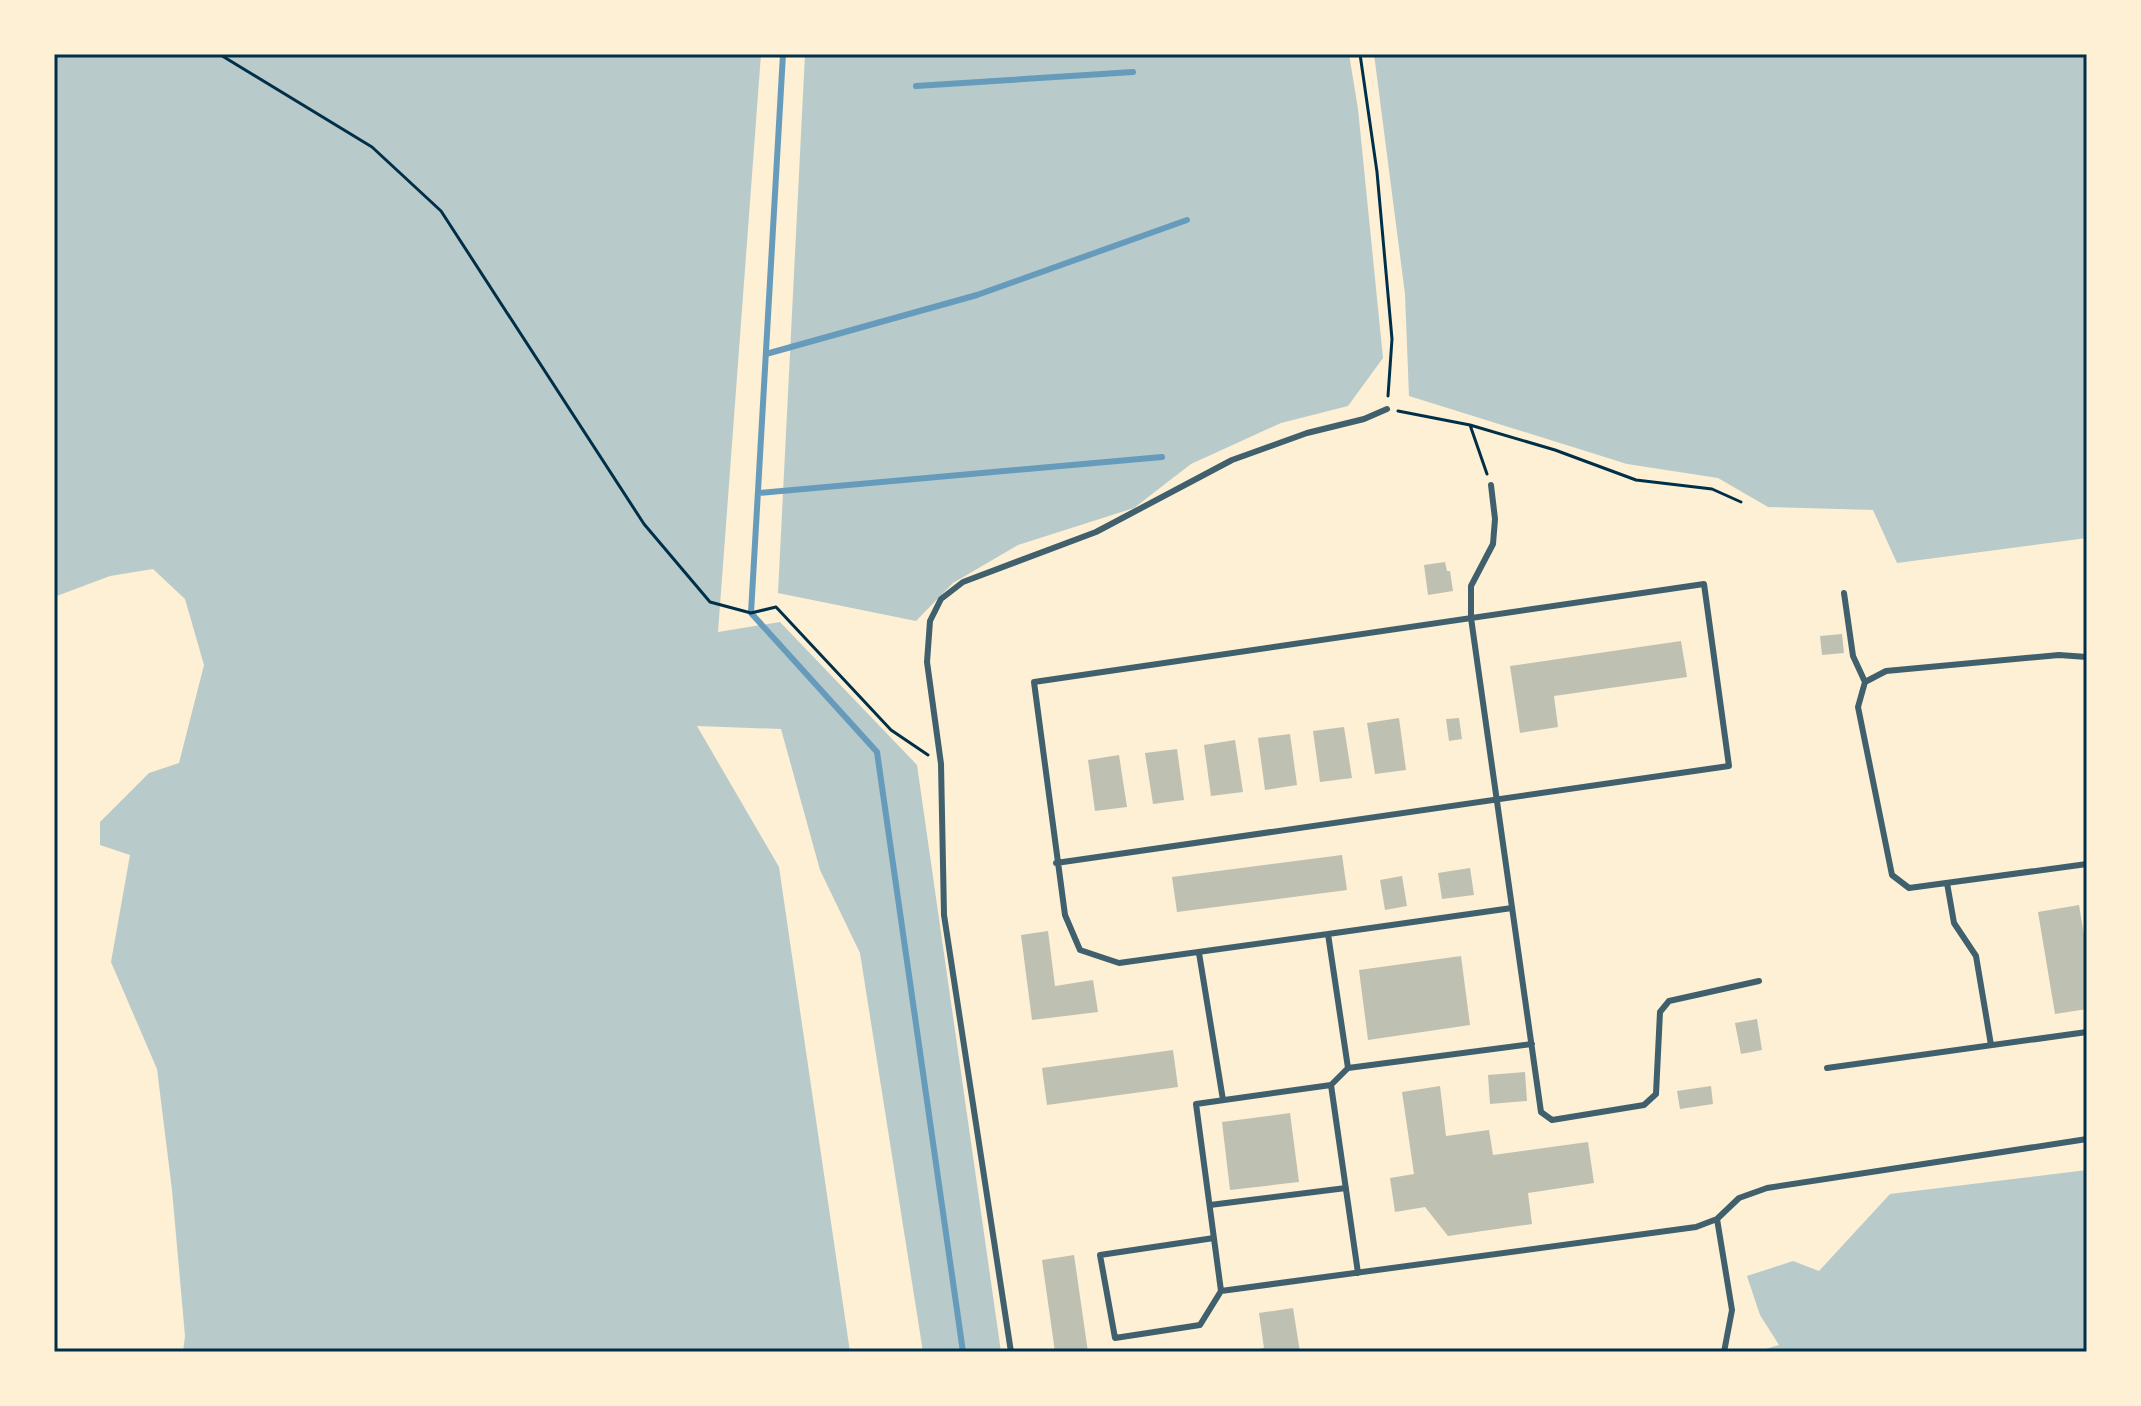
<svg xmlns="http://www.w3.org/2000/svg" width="2141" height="1406" viewBox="0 0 2141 1406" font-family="Roboto,sans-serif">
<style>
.green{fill:#b9caca}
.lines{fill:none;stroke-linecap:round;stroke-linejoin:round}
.stream{stroke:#669bbc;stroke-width:6}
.building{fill:#bec0b2}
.path{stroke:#003049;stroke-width:3}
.service{stroke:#3f606c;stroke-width:6}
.neatline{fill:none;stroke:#003049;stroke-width:3}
</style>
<rect width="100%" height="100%" fill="#fdf0d5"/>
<path class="green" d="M54,54H761L718,632L780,622L917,765L1001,1352H923L860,953L820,870L781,729L697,726L779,867L850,1352H183L185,1336L172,1190L157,1069L111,962L130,855L100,845V822L149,773L179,763L204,665L185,599L153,569L110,576L54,597Z
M805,54H1349L1358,109L1383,358L1348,406L1281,423L1191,464L1134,508L1018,545L953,583L916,621L778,593Z
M1374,54H2087V538L1897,563L1873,510L1768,507L1718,478L1627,464L1409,396L1405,294Z
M2087,1170V1352H1755L1779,1345L1760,1315L1747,1276L1793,1261L1819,1271L1890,1194Z"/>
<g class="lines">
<path class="stream" d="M783,54L751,613L877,752L963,1352
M916,86L1133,72
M766,354L977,295L1187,220
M758,493L1162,457"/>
</g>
<path class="building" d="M1445,562L1447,571H1450L1453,591L1428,595L1424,565Z
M1842,634L1844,653L1822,655L1820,636Z
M1681,641L1687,677L1554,696L1558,727L1520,733L1510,666Z
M1399,718L1406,770L1375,774L1367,723Z
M1459,718L1462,739L1449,741L1446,719Z
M1344,727L1352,778L1320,782L1313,731Z
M1290,734L1297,785L1265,790L1258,738Z
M1235,740L1243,792L1211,796L1204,745Z
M1177,749L1184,800L1153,804L1145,753Z
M1119,755L1127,807L1095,811L1088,760Z
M1342,855L1347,890L1177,912L1172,877Z
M1470,868L1474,895L1442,899L1438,873Z
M1402,876L1407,906L1385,910L1380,880Z
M2079,905L2087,953V1009L2055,1014L2038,912Z
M1048,931L1055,986L1093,980L1098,1012L1032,1020L1021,935Z
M1461,956L1470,1025L1368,1040L1359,970Z
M1757,1019L1762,1050L1741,1054L1735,1023Z
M1173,1050L1178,1087L1047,1105L1042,1068Z
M1525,1072L1527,1101L1490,1104L1488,1075Z
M1440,1086L1446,1136L1489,1130L1493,1155L1588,1142L1594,1183L1528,1193L1532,1224L1448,1236L1425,1207L1395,1212L1390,1178L1414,1174L1402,1092Z
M1711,1086L1713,1104L1680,1109L1677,1091Z
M1290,1113L1299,1182L1230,1190L1222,1122Z
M1074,1255L1088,1352H1055L1042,1260Z
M1293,1308L1300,1352H1246L1264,1348L1259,1313Z"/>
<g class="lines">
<path class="path" d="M219,54L372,147L441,211L644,524L710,602L751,613L776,607L891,730L928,755
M1360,54L1377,172L1392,339L1388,396
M1398,411L1470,425L1555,450L1636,480L1712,489L1741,502
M1470,425L1487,474"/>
<path class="service" d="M1491,485L1495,519L1493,544L1471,586V618L1541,1112L1552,1120L1644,1105L1656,1094L1660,1012L1669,1001L1759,981
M1844,593L1853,656L1865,682
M2087,657L2059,655L1886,671L1865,682L1858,707L1892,875L1909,888L2087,864
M1056,863L1729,766L1704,584L1034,682L1065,915L1080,950L1119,963L1328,934
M1947,883L1954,923L1976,956L1991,1045
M1199,953L1223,1100
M1348,1068L1328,934L1512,908
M1827,1068L2087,1032
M1331,1085L1196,1104L1221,1291L1696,1227L1717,1219L1739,1198L1767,1188L2087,1139
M1210,1205L1346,1188
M1717,1219L1732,1310L1724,1352
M1214,1238L1100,1255L1115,1338L1200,1325L1221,1291
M1358,1273L1331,1085L1348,1068L1532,1044
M1011,1352L944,915L941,764L927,662L930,621L941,599L963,582L1096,532L1232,460L1307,433L1364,419L1387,409"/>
</g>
<rect width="2141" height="1406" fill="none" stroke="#fdf0d5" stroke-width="112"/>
<rect x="56" y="56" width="2029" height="1294" class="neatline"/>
</svg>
